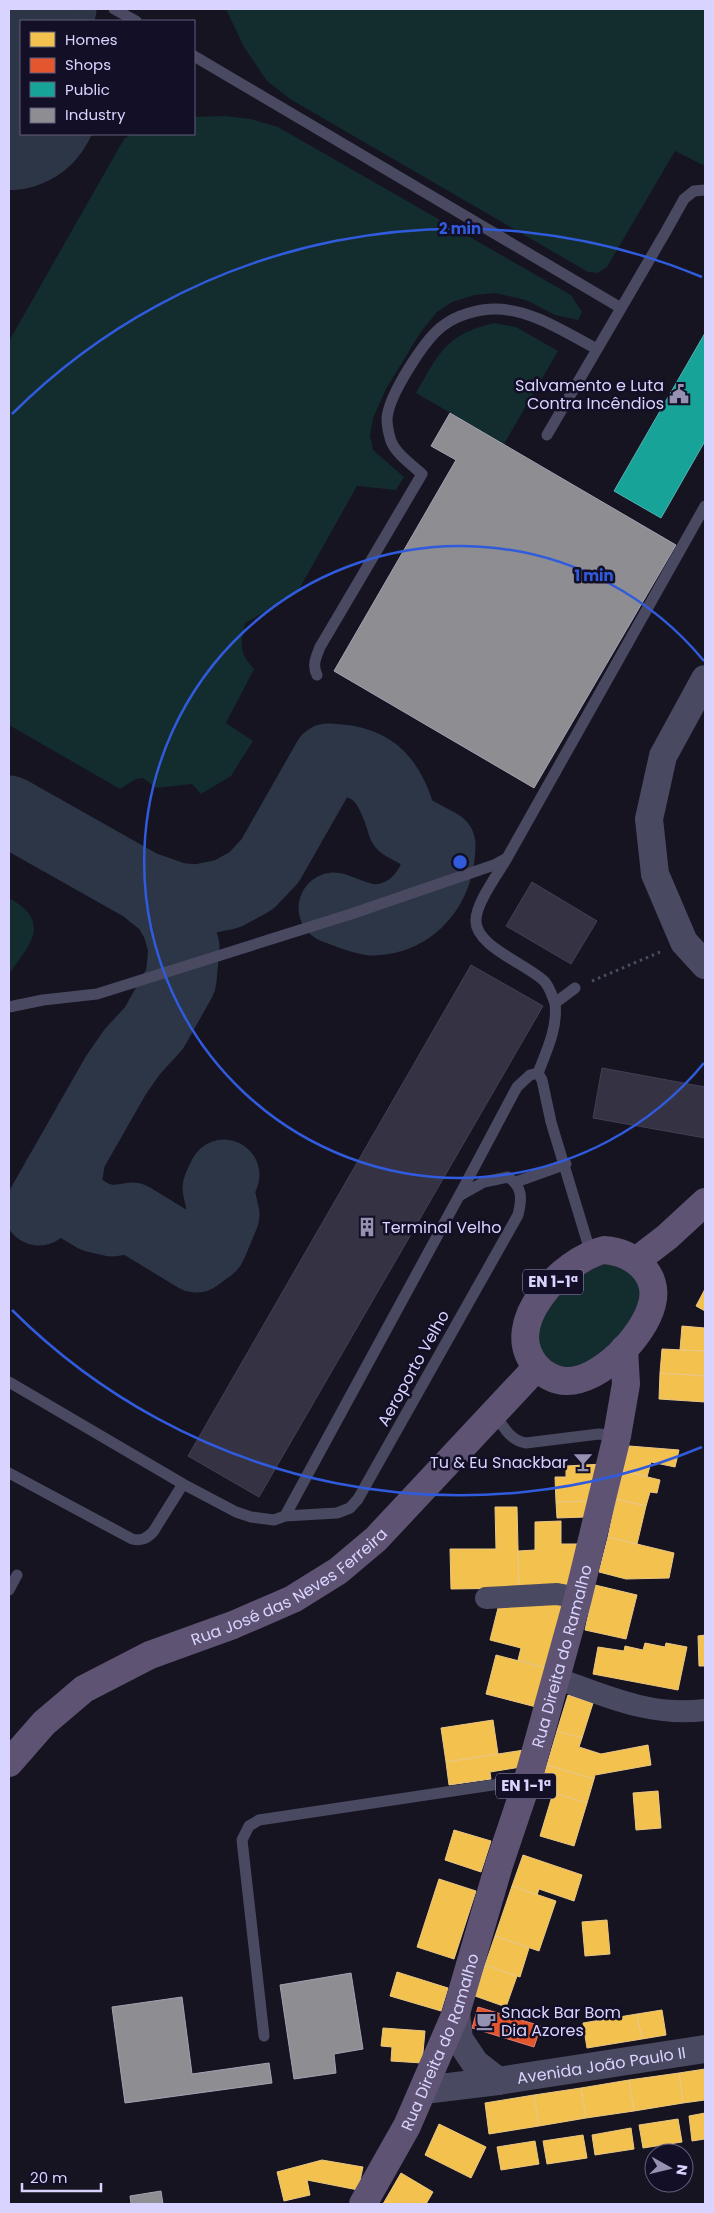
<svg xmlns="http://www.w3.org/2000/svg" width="714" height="2213" viewBox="0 0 714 2213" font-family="Poppins,sans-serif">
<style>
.green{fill:#132c2d}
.homes{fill:#f2c14e;stroke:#eac783}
.shops{fill:#e4572e;stroke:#e17c6d}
.public{fill:#17a398;stroke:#51b2b7}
.industry{fill:#8d8d92;stroke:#a4a2b3}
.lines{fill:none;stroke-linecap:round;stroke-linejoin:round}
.taxiway{stroke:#2c3646;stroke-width:71}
.runway{stroke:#2c3646;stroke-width:178}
.building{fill:#343243;stroke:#433f54}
.path{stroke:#44505f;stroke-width:3;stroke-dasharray:2.5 4;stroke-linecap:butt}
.service{stroke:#4a4962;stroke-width:11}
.minor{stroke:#4a4962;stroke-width:22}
.tertiary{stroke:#4a4962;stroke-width:28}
.primary{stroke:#5e5373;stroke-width:28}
.ring{fill:none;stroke:#305bdc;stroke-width:2.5}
.labels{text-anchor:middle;stroke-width:5;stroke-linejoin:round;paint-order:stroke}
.shield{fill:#130f26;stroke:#9e99be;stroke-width:1}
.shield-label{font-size:15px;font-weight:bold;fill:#d9d4ff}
.poi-label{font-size:16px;fill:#d9d4ff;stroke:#130f26;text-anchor:end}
.street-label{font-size:16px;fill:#d9d4ff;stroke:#130f26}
.centre{fill:#305bdc;stroke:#130f26;stroke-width:2.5}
.ring-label{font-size:15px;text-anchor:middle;font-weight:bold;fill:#305bdc;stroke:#130f26;stroke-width:5;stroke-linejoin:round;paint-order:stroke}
</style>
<rect width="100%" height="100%" fill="#161421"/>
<path class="green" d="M226,9H705V166L675,151L607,267L597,273L588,272L290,99L267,81L244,47Z
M224,116L251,119L278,127L571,295L582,312L578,320L555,315L526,300L495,293L475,295L452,302L437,312L420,333L386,389L373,418L370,436L373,450L404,477L396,490L357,486L297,593L245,623C241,645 238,652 254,669L226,723L253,741L231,776L201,794L192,784L156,788L143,778L136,779L120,789L9,725V341L124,139L131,134H194V117Z
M494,323L516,327L558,351L504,444L416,393C440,352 445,335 494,323Z
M9,898C52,922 31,943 9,974Z
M606,1264C614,1265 619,1267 627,1271C667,1296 598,1370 566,1367C557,1366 549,1361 544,1354C521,1322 578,1271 606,1264Z"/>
<path class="homes" d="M705,1289V1311L696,1306Z
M682,1326L705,1328V1351L680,1350Z
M662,1349L705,1351V1376L660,1373Z
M660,1373L705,1376V1402L659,1399Z
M629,1446L679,1450L675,1467L651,1462L647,1477L623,1471Z
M603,1464L591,1501L556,1502L555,1477H566V1466Z
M623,1471L660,1480L657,1493L650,1492L646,1506L616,1499Z
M616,1499L646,1506L637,1544L608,1537Z
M591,1501L586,1517L557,1518L556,1502Z
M495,1507H517L519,1588L451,1589L450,1549H496Z
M561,1521V1544H580L571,1587L519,1588L518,1551L535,1550V1522Z
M608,1537L674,1553L669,1578L626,1579L599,1572Z
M595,1585L637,1595L626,1639L585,1630Z
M567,1602L550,1669L518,1660L521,1648L490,1640L499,1604Z
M705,1635V1666H699L698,1636Z
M645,1643L665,1647L666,1643L687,1647L678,1690L593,1674L598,1647L624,1651L625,1646L643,1650Z
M496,1655L550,1669L540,1708L486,1694Z
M568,1695L593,1703L582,1738L557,1731Z
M493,1720L498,1754L446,1762L441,1728Z
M557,1731L582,1738L579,1747L601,1754L648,1745L651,1765L595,1775L594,1779L547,1765Z
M524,1750L521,1767L490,1772L491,1779L449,1785L446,1762Z
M547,1765L594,1779L587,1803L540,1789Z
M658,1791L661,1828L636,1830L633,1793Z
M553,1793L587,1803L574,1846L540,1836Z
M454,1830L491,1841L481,1872L445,1860Z
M523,1855L582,1875L574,1901L539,1889L537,1895L512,1886Z
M439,1879L476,1891L454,1959L417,1947Z
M512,1886L556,1901L539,1951L495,1936Z
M607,1920L610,1954L585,1956L582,1922Z
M495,1936L529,1948L520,1977L485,1965Z
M485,1965L517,1976L506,2007L475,1996Z
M397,1972L448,1988L441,2011L390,1996Z
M662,2010L666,2035L642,2039L637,2014Z
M637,2014L642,2039L587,2048L583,2023Z
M383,2028L425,2031L422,2063L391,2061L392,2047L381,2046Z
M705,2069V2100L683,2103L679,2073Z
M679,2073L683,2103L634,2111L629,2080Z
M629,2080L634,2111L586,2118L581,2088Z
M581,2088L586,2118L539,2126L534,2095Z
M534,2095L539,2126L489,2134L485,2103Z
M705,2113V2139L692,2141L689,2116Z
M678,2119L682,2142L643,2148L639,2125Z
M439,2124L486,2147L471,2178L425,2155Z
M631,2128L634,2149L595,2155L592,2135Z
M583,2135L587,2158L547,2164L543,2141Z
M535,2141L539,2164L501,2170L497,2147Z
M322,2160L363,2167L358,2190L307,2180L310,2195L284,2201L277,2172Z
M401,2173L433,2192L426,2204H383Z"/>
<path class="shops" d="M478,2007L541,2026L534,2047L472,2028Z"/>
<path class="public" d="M705,333V441L661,518L614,491Z"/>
<path class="industry" d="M450,413L676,545L534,788L334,671L456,460L431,446Z
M351,1973L363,2049L334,2054L336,2073L294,2079L280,1985Z
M182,1997L192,2074L269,2063L272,2083L125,2103L112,2007Z
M161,2191L163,2204H131L130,2196Z"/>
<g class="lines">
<path class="taxiway" d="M51,21L61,9
M9,71L21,57
M9,811L142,886L176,898L198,900L227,894L251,881L270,861L328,759C377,760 390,782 403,825L440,845C440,884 414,920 372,920C360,919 346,912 334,908
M70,1157L66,1183L70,1202L95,1217L112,1221L132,1218L196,1257L211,1246L224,1215L218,1188L224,1175
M39,1210L116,1075L132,1052L154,1028L181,980L184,947L177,923L166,905L142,886"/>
<path class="runway" d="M9,101L21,79"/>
</g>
<path class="building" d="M532,882L597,921L571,964L506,926Z
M471,965L543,1006L259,1497L188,1456Z
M602,1068L705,1087V1138L593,1118Z"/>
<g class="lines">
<path class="path" d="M592,981L660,952"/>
<path class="service" d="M114,9L136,21
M194,56L621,308
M547,435L665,233L684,199L694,191L705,190
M317,675C312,665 316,657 320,647L422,474C412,465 396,454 391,441C389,435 387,424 387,418C389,395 425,338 444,325C457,315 479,309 495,309C531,309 566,333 597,349
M507,858C498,874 476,903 476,920C474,946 529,965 545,982C550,988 552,996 555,1003
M575,988L555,1003C558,1027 547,1050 538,1073L542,1080L551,1122L591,1254
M9,1007L43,1000L97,994L351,914L494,865L507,858L705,506
M516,1182L566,1164
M459,1196L517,1087L530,1075L538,1073
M9,1382L183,1484L236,1512L251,1517L274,1520L285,1516L337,1513L350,1508L358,1499L518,1215C522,1199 523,1187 508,1177L484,1182L459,1196L285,1516
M494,1412C503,1426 509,1440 526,1443L599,1434L617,1436
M9,1473L132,1539C141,1541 146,1539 153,1532L183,1484
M9,1590L17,1575
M264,2036L242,1840L249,1826L259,1820L526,1780"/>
<path class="minor" d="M486,1598L557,1594L578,1598
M556,1678C606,1696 651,1717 705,1710"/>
<g class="tertiary">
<path d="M705,679L663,756L649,819L655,874L684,942L705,965"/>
<path d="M456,2013L459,2039L475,2063L498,2081"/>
<path id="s1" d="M424,2090L498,2081L705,2049"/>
</g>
<g class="primary">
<path d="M604,1250C632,1252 660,1273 652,1304C644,1336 600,1382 566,1381C555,1381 543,1374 536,1366C500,1323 563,1260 604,1250Z"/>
<path d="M637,1260L667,1237L705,1202"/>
<path id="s2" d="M9,1763L44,1723L84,1689L150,1655L233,1625L293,1599L338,1571L376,1539L537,1367"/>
<path id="s3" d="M363,2204L407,2126L456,2013L499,1865L528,1779L578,1598L617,1436L626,1384L624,1349"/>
</g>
</g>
<g class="ring">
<path d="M704 1063A316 316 0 1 1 704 661"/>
<path d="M702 1447A633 633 0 0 1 12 1310M12 414A633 633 0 0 1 702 277"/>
</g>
<defs>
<symbol id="civic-bare" viewBox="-9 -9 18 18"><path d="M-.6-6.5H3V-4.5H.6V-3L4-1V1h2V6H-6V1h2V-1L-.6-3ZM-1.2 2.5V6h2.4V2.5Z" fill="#9591b1" stroke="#130f26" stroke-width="2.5" paint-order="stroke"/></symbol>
<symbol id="building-bare" viewBox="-9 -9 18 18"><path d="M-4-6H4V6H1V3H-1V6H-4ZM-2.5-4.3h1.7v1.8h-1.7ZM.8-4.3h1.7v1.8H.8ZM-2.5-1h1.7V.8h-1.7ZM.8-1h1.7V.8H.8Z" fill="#9591b1" stroke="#130f26" stroke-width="2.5" paint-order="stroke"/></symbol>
<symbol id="bar-bare" viewBox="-9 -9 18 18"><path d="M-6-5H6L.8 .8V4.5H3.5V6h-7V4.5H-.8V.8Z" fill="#9591b1" stroke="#130f26" stroke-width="2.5" paint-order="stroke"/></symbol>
<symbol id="cafe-bare" viewBox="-9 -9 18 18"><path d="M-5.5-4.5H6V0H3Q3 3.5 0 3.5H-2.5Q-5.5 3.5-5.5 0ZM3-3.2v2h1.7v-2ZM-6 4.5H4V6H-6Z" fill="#9591b1" stroke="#130f26" stroke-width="2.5" paint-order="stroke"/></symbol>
</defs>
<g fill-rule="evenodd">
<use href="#civic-bare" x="665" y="380" width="28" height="28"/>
<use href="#building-bare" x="353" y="1213" width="28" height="28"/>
<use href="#bar-bare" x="569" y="1448" width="28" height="28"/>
<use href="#cafe-bare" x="472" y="2007" width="28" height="28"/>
</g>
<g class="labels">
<g class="shield">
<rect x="523" y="1269.5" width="60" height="25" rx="4"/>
<rect x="496" y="1773.5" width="60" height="25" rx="4"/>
</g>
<g class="shield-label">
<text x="553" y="1287">EN 1-1ª</text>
<text x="526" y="1791">EN 1-1ª</text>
</g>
<g class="poi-label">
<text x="664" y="391">Salvamento e Luta<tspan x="664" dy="18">Contra Incêndios</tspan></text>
<text x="382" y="1233" text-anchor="start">Terminal Velho</text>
<text x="568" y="1468">Tu &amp; Eu Snackbar</text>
<text x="501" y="2018" text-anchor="start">Snack Bar Bom<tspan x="501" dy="18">Dia Azores</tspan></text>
</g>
<g class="street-label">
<text transform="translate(413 1368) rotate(-61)" y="6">Aeroporto Velho</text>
<text dy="6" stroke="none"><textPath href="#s2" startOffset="336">Rua José das Neves Ferreira</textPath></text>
<text dy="6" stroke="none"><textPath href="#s3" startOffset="585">Rua Direita do Ramalho</textPath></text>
<text dy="6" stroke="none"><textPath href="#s3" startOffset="180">Rua Direita do Ramalho</textPath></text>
<text dy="6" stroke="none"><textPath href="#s1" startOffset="179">Avenida João Paulo II</textPath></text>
</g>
</g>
<circle cx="460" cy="862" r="8" class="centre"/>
<g class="ring-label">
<text x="460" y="234">2 min</text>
<text x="594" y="581">1 min</text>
</g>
<rect width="714" height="2213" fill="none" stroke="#d9d4ff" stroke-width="20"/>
<rect x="20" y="20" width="175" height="115" fill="#130f26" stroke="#625e7d"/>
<rect x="30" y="32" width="25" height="15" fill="#f2c14e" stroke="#625e7d"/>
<text x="65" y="45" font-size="15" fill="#d9d4ff">Homes</text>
<rect x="30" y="58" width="25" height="15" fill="#e4572e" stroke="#625e7d"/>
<text x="65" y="70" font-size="15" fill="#d9d4ff">Shops</text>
<rect x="30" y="82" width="25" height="15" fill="#17a398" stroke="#625e7d"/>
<text x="65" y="95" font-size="15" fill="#d9d4ff">Public</text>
<rect x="30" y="108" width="25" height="15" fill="#8d8d92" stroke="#625e7d"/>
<text x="65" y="120" font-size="15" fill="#d9d4ff">Industry</text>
<g transform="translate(669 2168) rotate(98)"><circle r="24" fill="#130f26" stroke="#625e7d"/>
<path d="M0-4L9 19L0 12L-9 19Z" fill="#9591b1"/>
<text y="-8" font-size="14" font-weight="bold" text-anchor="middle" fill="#d9d4ff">N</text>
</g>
<path d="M22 2183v8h79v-8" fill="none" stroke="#d9d4ff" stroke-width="2.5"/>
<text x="30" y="2183" font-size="15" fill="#d9d4ff" stroke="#130f26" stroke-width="4" paint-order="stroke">20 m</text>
</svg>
